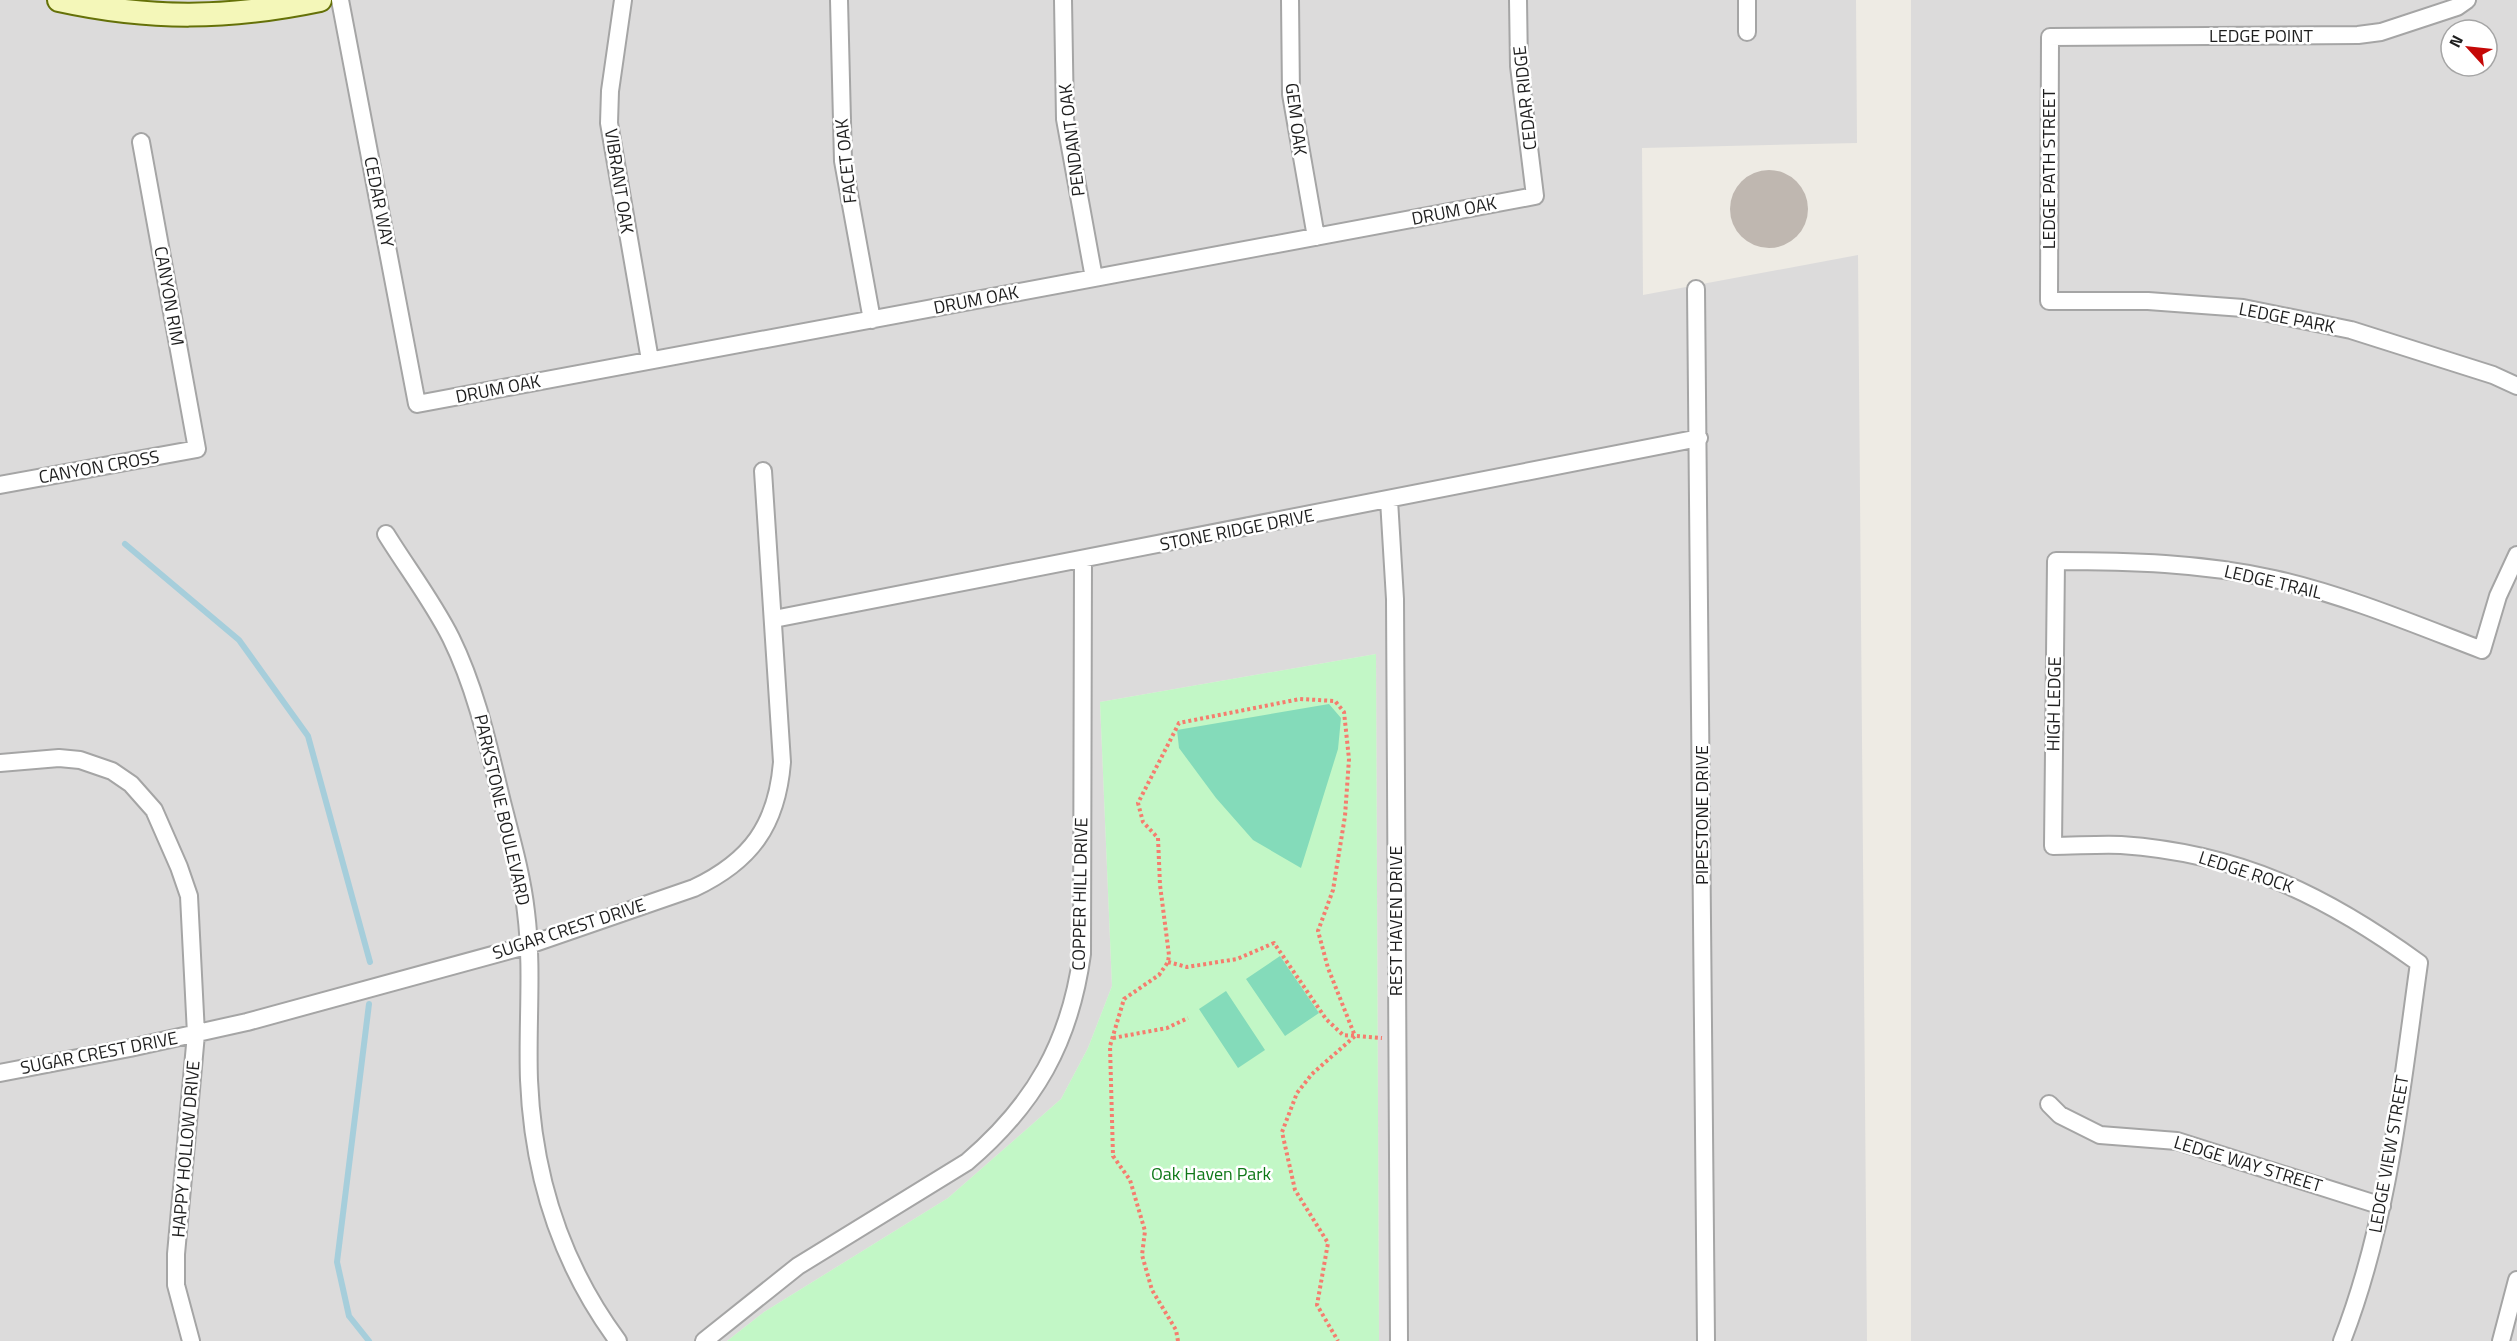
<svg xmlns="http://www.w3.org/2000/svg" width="2517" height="1341" viewBox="0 0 2517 1341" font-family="'Titillium Web',sans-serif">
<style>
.residential{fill:#dcdbdb;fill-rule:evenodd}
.park{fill:#c2f7c6}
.pitch{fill:#84dbba}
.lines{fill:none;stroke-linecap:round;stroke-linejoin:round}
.stream{stroke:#a6cedb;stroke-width:6}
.building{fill:#bfb7b0}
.street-casing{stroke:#a5a5a5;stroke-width:20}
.secondary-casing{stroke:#657108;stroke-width:26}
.path{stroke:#f57d6e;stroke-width:4;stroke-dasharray:3 3;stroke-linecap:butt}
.street{stroke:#fff;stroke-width:16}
.secondary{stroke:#f4f7b9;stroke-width:22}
.labels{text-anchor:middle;stroke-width:5;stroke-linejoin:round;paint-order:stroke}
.street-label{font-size:18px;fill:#1e1e1e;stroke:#fff}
.park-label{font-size:18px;fill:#0f7818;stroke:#fff}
</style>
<rect width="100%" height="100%" fill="#eeebe4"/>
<path class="residential" d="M0,0H1856L1857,143L1642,148L1643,295L1858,255L1867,1341H1379L1376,654L1100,702L1112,986L1088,1048L1061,1099L948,1198L764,1312L727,1341H0Z
M1911,0H2517V1341H1911ZM2451,30H2487V66H2451Z"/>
<path class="park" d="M1376,654L1379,1341H727L764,1312L948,1198L1061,1099L1088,1048L1112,986L1100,702Z"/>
<path class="pitch" d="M1329,704L1341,718L1338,749L1301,868L1253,840L1216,798L1179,748L1177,730Z
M1280,956L1319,1013L1285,1036L1246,979Z
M1226,991L1265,1050L1238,1068L1199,1009Z"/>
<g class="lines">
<path class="stream" d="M125,544L239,640L308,736L370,962
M369,1004L337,1262L349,1316L369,1341"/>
</g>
<path class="building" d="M1730 209a39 39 0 1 1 78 0a39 39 0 1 1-78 0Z"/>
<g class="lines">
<defs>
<path id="street" d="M340,0L417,404L1535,196L1519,66L1518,0
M623,0L610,91L609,123L650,360
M839,0L843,161L872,320
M1063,0L1065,119L1094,278
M1290,0L1291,94L1316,237
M1747,0V32
M2467,0L2457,7L2381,32L2358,35L2050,37L2049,301H2148L2243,308L2351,330L2493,375L2517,386
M1696,289L1706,1341
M0,485L197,449L141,142
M1389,500L1395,599L1399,1341
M386,534C407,568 433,602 451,638C477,691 489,749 503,806C512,841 522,876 526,912C533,968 527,1024 529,1080C533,1175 561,1264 618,1341
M774,619L1699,438
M0,763L59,758L80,760L112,771L131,784L154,810L179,867L189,896L196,1034L176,1254V1285L191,1341
M0,1073L130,1048L247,1022L529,945L694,888C751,861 777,825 782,762L763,471
M2049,1104L2060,1115L2100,1135L2177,1141L2382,1206
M704,1341L798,1266L967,1162C1035,1104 1070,1042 1082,954L1083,559
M2342,1341C2389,1220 2401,1091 2419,963C2325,895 2239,853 2121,845C2099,844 2075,846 2053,846L2056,561C2129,561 2202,563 2274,579C2345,595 2414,624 2482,650L2498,596L2517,555
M2501,1341L2517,1280"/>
<path id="secondary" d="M59,0C150,20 229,19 320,0"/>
</defs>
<use href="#street" class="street-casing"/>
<use href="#secondary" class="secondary-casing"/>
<path class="path" d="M1168,962L1187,967L1237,959L1274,943L1326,1019L1343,1035L1382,1038
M1113,1038L1167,1028L1188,1018
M1178,1341L1176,1330L1152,1290L1142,1255L1145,1231L1130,1180L1113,1156L1110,1046L1124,999L1159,975L1168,962L1169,955L1160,885L1158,838L1143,822L1138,803L1179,723L1300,699L1335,701L1344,712L1349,759L1345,816L1333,890L1318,931L1328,968L1355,1036L1312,1074L1297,1093L1282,1132L1295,1190L1328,1243L1317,1305L1338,1341"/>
<use href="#street" class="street"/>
<use href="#secondary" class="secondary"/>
</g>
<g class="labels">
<g class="street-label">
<text x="2261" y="42">LEDGE POINT</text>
<text transform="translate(1525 98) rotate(-96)" y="6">CEDAR RIDGE</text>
<text transform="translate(1296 119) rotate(83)" y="6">GEM OAK</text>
<text transform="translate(1072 140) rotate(-97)" y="6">PENDANT OAK</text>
<text transform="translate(846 161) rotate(-96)" y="6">FACET OAK</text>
<text transform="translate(2049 169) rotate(-90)" y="6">LEDGE PATH STREET</text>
<text transform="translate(619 181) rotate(81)" y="6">VIBRANT OAK</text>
<text transform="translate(379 202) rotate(79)" y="6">CEDAR WAY</text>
<text transform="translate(1454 211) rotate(-11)" y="6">DRUM OAK</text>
<text transform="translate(169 296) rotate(80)" y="6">CANYON RIM</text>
<text transform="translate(976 300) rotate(-11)" y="6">DRUM OAK</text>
<text transform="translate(2287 318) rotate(11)" y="6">LEDGE PARK</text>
<text transform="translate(498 389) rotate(-11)" y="6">DRUM OAK</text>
<text transform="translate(99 467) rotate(-10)" y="6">CANYON CROSS</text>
<text transform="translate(1237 530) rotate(-11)" y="6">STONE RIDGE DRIVE</text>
<text transform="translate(2273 582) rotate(13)" y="6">LEDGE TRAIL</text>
<text transform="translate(2054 704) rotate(-89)" y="6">HIGH LEDGE</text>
<text transform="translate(502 810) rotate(77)" y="6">PARKSTONE BOULEVARD</text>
<text transform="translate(1702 815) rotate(-90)" y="6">PIPESTONE DRIVE</text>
<text transform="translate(2246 872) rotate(18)" y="6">LEDGE ROCK</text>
<text transform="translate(1080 894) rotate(-89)" y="6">COPPER HILL DRIVE</text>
<text transform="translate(1396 921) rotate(-90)" y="6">REST HAVEN DRIVE</text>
<text transform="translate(569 929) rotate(-18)" y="6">SUGAR CREST DRIVE</text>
<text transform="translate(99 1053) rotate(-11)" y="6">SUGAR CREST DRIVE</text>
<text transform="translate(186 1149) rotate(-85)" y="6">HAPPY HOLLOW DRIVE</text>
<text transform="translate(2389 1154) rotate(-80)" y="6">LEDGE VIEW STREET</text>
<text transform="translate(2248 1164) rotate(17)" y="6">LEDGE WAY STREET</text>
</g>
<g class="park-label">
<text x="1211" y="1180">Oak Haven Park</text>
</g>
</g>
<g transform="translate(2469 48) rotate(297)"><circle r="28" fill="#ffffff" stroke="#a5a5a5" stroke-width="1.5"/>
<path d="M0-4.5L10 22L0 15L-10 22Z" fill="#c50807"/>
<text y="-9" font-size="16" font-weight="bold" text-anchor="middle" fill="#1e1e1e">N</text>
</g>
</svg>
